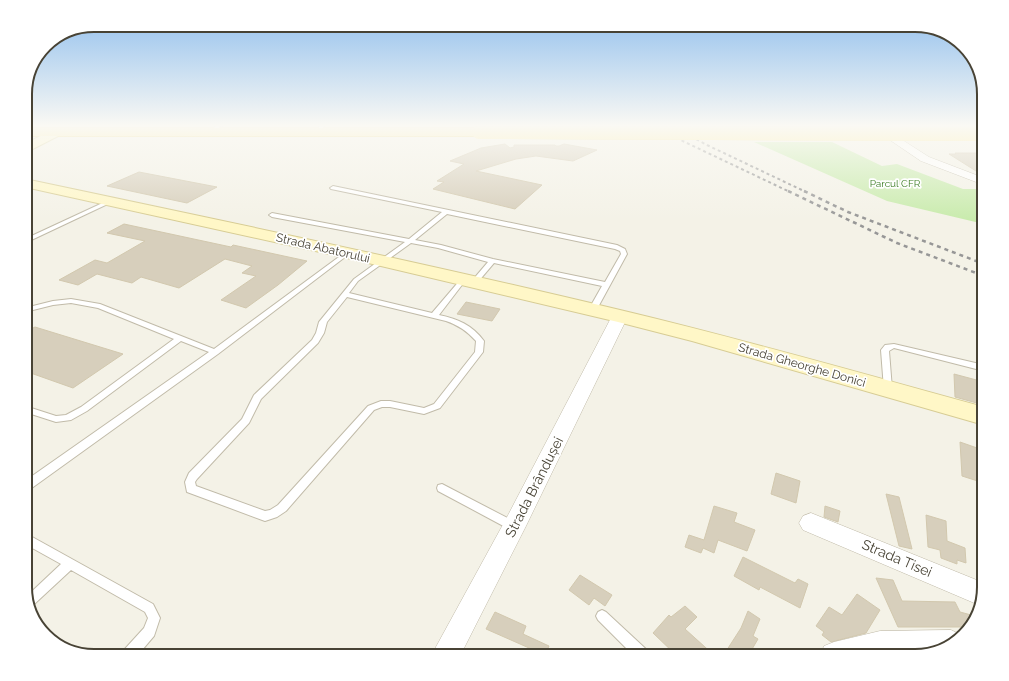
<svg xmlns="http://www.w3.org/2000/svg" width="1009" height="681" viewBox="0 0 1009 681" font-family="Raleway,sans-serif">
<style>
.green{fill:#c9ebad}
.building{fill:#d7cfbc;stroke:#d2c8ae}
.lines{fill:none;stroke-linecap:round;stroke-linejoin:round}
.lane-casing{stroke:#c1bba9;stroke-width:2}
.street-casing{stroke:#c1bba9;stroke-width:1}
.secondary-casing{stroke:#d7cc94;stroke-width:2}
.primary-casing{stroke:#ebcf5f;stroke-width:2}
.lane{fill:#fff;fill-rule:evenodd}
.street{fill:#fff;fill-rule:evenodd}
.secondary{fill:#fff7c7;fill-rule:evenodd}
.primary{fill:#ffec96;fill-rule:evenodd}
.rail-far2{stroke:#979797;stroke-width:2;stroke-dasharray:3 3;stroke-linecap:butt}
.rail-far1{stroke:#979797;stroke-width:2.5;stroke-dasharray:4 4;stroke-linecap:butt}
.rail{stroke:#979797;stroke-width:3;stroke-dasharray:5 5;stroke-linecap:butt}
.primary-bridge-casing{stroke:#ebcf5f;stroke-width:14;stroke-linecap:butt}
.primary-bridge{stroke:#ffec96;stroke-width:14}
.labels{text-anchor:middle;stroke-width:3.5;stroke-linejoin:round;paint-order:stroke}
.far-park-label{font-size:10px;fill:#3d7e25;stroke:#fff}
.street-label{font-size:12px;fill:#484335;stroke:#fff}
.near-street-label{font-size:14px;fill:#484335;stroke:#fff}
.rim{fill:none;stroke:#484335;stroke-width:2}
</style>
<rect width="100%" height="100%" fill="#f4f2e7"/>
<path class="green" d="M754,142H832L882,166L897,164L963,189H978L984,191V224L887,201Z"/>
<path class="building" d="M505,144L510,148L514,147V145H555L556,146H559L564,144L597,150L573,161L536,156L516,159L476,171L542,185L515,209L433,189L444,182L437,181L464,164L450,161L481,148Z
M955,153H984V176L949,154H956Z
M139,172L217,187L187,203L107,186Z
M124,224L231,247L233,245L307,261L278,285L246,308L221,300L256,276L242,273L252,266L225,259L179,288L141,277L132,283L97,274L78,285L59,280L95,260L107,263L145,241L107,233Z
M466,302L500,309L492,321L457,314Z
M35,327L123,354L73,388L25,371V332Z
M954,374L984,382V405L955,397Z
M960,442L980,449V468L984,469V483L962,476Z
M776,473L800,481L796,503L771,494Z
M886,494L899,497L912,549L899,546Z
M714,506L737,513L734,522L755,530L747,551L718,540L714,553L703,548L701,553L685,547L689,535L704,540Z
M825,506L840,511L838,522L824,517Z
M926,515L946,521L947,541L965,548L966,563L957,560V564L941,558L940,550L928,547Z
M743,557L795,583L798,579L808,584L800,608L760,587L759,590L734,576Z
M580,575L612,595L605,606L594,598L589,605L569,590Z
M876,578L893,580L902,601L955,602L960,612L975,616L972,626L970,627H898Z
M857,594L880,610L866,633L831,642L822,635L824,632L816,626L829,607L842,615Z
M685,606L697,617L685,629L715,656H677L653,633L669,615L671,617Z
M748,611L760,619L753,636L758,639L748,656H723L741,628Z
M495,612L526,626L523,634L549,646L545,655L486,629Z"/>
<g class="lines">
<defs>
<path id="lane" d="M25,125H32L25,128Z
M218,125H222L214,133H210V131Z
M321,125H325L319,133H315V132Z
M333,186L617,245L625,249L627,254L597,309L593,311L589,309L602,286L494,263L477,283L475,284L471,282L488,262L438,248L411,243L358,281L349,293L432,313L461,279H465L466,280L465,281L439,315C458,319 472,325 484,341L483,352L440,408L424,414L390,407H382L374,410L286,511L277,517L265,521L187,492L185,482L189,473L242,419L254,395L312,340L316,333L319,322L354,279L405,242L272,217L269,215L272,213L409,239L442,212L331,189L330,188ZM447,214L615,249L620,251L621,254L605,282L493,259L441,245L415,240ZM347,297L446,321C458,325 467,331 476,341L475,352L434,404L424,408L390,401H381L368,406L278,505L270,510L265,511L196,486L195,482L197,479L249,423L261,399L318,343L324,333L327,322Z
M109,200L114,201L25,243V239Z
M347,251L349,252V254L218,354L29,490L25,491V481L209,352L181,341L87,411L71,420L56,422L25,412V406L56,416L66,415L81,407L174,339L98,308L71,303L53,305L25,312V308L53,301L71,299L100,304L214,349Z
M894,344L984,365V371L894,348L889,351L892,389L891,391H885L884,389L881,350L885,345Z
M442,484L517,523L519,526L517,529L513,531L509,529L438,491L437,488L438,485Z
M25,533L153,604L160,618L154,636L137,656H121L123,651L144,628L148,618L145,612L71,570L30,608L27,596L61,564L25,544Z
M602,610L606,612L648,651L650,656H634L598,620L596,616L598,612Z"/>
<path id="street" d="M868,125H879L929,157L984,178V185L921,161Z
M620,311L626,313L628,316L526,526L460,656H431L506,519L612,316L614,313Z
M811,513L984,583L979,605L803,530L799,523L803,516Z
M951,630L961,635L946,649L916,656H820L824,646L834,642L880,631Z"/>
<path id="secondary" d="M56,128L60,129L62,132L60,135L25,153V144Z
M25,179C224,221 423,263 620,310C742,339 863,374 984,407V425L692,341L618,322L347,258L25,187Z"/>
<path id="primary" d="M25,128H479L483,129L485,132L483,135L479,136H25Z"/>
</defs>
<use href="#lane" class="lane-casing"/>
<use href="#street" class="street-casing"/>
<use href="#secondary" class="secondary-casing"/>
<use href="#primary" class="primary-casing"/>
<use href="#lane" class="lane"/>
<use href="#street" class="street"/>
<use href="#secondary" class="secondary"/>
<use href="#primary" class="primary"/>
<path class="rail-far2" d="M649,125L790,192
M670,125L707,145L806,192"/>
<path class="rail-far1" d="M788,191L897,243L984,276
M804,191L848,212L984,264"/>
<path class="rail" d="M981,275L984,276"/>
<defs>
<path id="primary-bridge" d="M479,132L981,134"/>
</defs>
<use href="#primary-bridge" class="primary-bridge-casing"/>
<use href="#primary-bridge" class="primary-bridge"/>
</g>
<linearGradient id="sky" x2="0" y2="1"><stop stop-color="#8bbced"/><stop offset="0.57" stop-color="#faf9f4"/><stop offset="1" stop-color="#faf9f4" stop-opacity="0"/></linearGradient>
<rect width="1009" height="220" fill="url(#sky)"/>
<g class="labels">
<g class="far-park-label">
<text x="895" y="187">Parcul CFR</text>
</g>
<g class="street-label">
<text transform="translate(323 248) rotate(13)" y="4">Strada Abatorului</text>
<text transform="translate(802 365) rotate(16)" y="4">Strada Gheorghe Donici</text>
</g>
<g class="near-street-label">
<text transform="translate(534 487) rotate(-63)" y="5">Strada Brândușei</text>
<text transform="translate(897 558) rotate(23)" y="5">Strada Tisei</text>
</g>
</g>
<path d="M0 0H1009V681H0ZM94 32H915A62 62 0 0 1 977 94V587A62 62 0 0 1 915 649H94A62 62 0 0 1 32 587V94A62 62 0 0 1 94 32Z" fill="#fff" fill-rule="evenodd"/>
<path class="rim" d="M94 32H915A62 62 0 0 1 977 94V587A62 62 0 0 1 915 649H94A62 62 0 0 1 32 587V94A62 62 0 0 1 94 32Z"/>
</svg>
